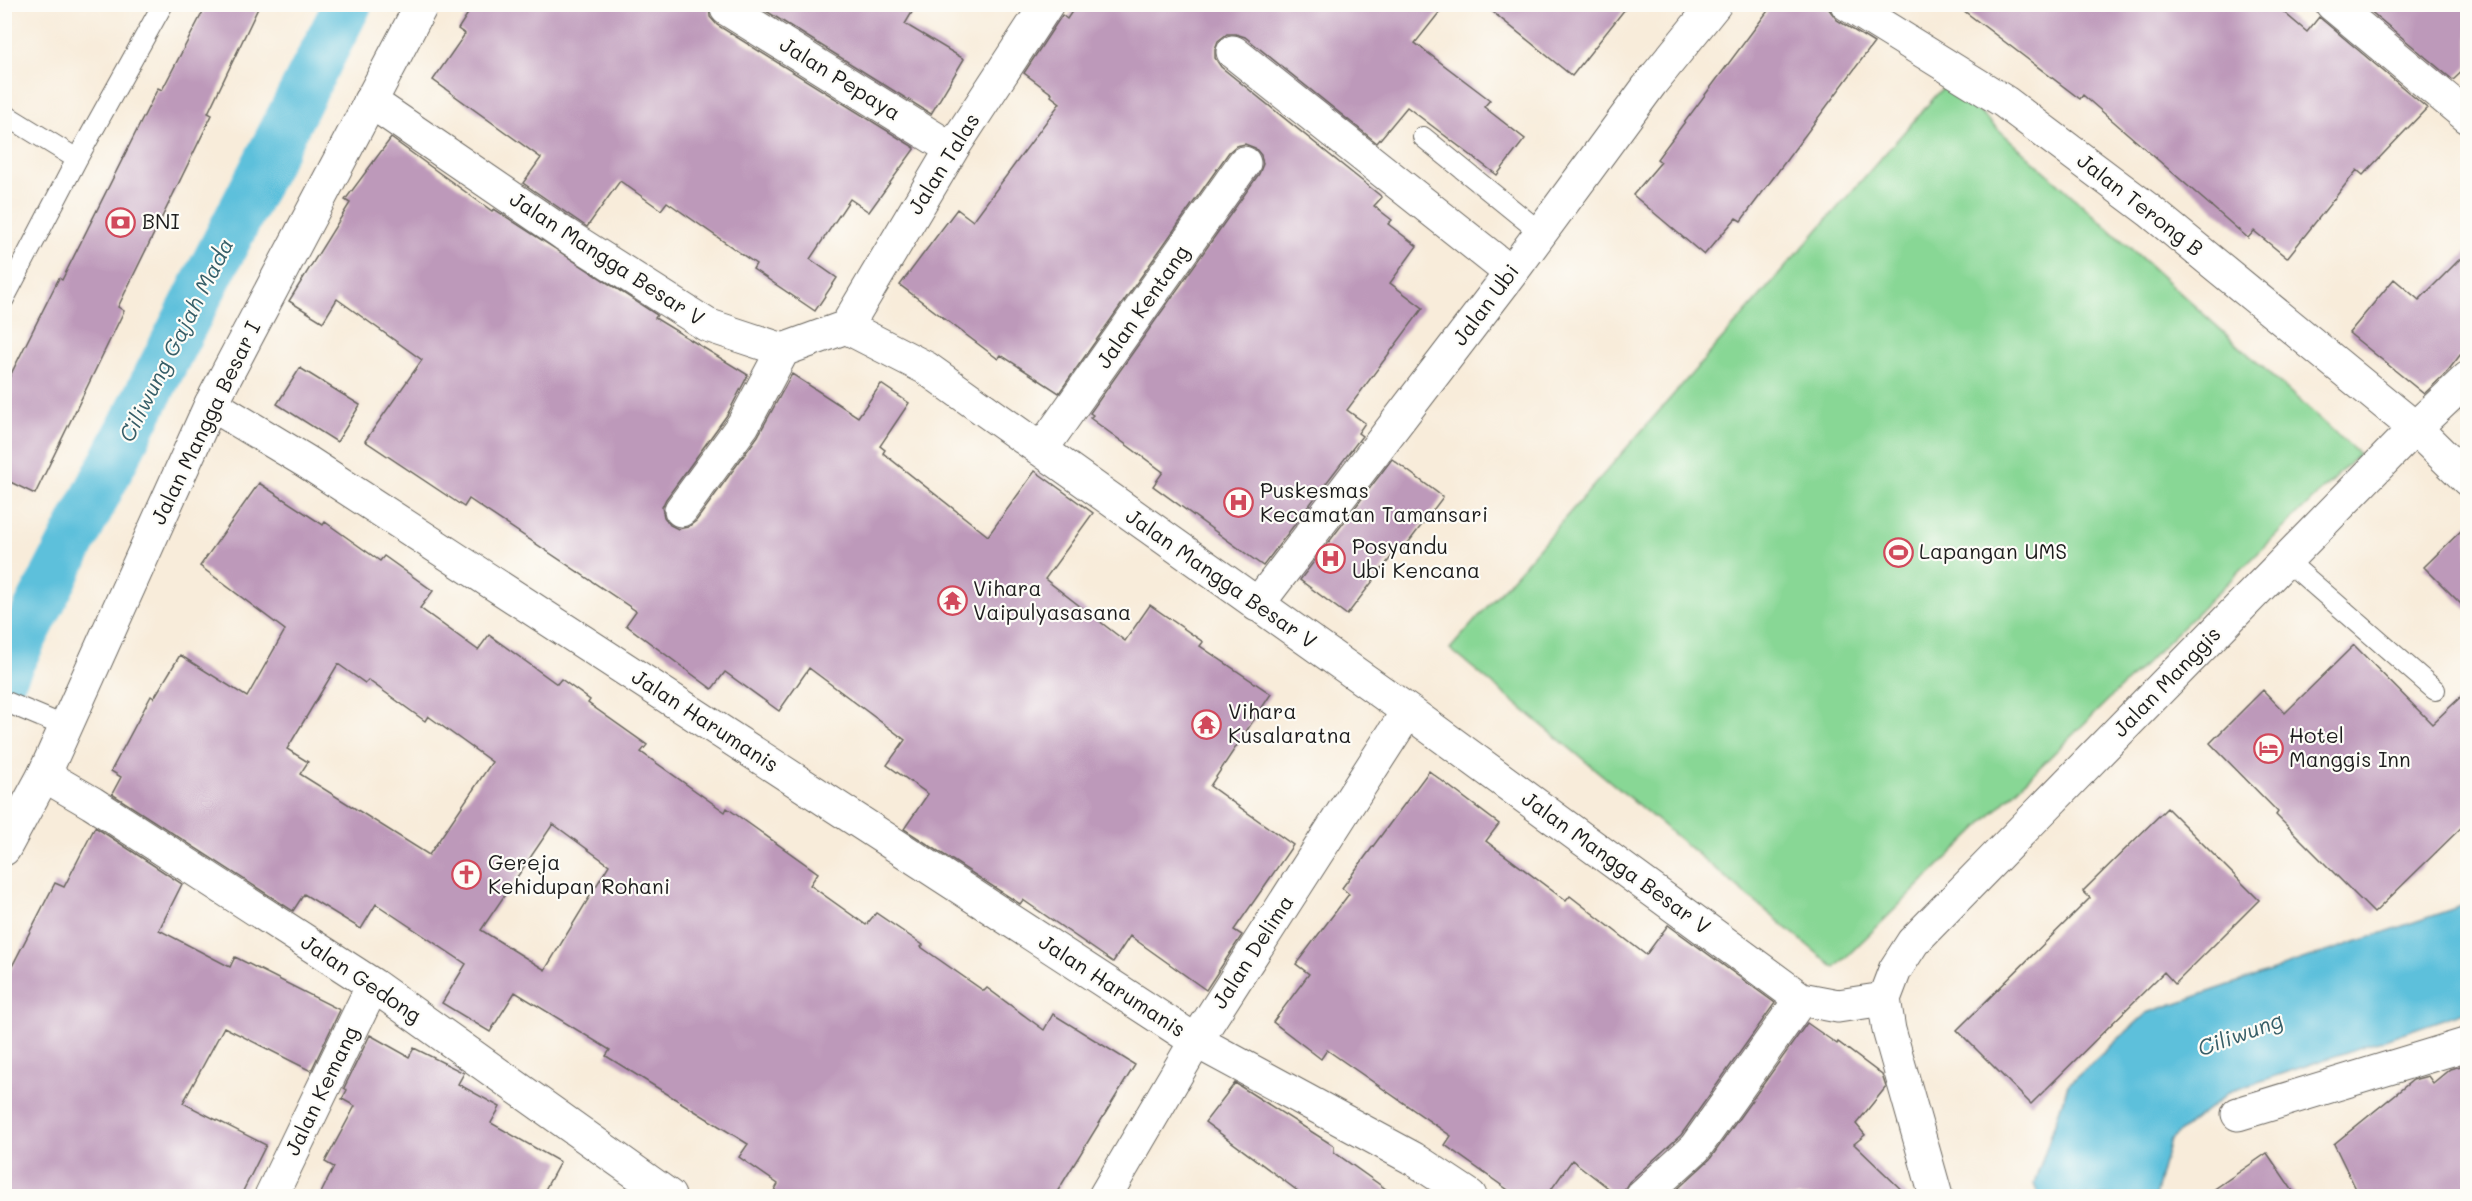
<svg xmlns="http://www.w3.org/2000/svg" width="2472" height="1201" viewBox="0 0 2472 1201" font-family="Mali,sans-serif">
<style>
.green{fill:#88d795;stroke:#527a58;stroke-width:1.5}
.water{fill:#5dc0db;stroke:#3c6e7c;stroke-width:1.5}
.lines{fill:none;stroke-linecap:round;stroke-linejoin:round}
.canal{stroke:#5dc0db;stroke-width:48}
.building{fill:#bd99ba;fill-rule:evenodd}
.service-casing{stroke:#69655e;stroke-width:22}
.minor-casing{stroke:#69655e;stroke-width:35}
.tertiary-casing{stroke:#69655e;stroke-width:35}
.service{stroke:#fff;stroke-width:20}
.minor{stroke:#fff;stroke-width:33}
.tertiary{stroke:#fff;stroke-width:33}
.labels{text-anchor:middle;stroke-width:4.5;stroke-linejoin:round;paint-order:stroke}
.street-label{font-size:21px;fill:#1c1c1c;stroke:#fdfcf7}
.poi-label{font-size:21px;fill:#1c1c1c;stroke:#fdfcf7;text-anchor:start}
.water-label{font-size:22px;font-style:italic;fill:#365e68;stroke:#fdfcf7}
</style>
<rect width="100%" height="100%" fill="#fdfcf7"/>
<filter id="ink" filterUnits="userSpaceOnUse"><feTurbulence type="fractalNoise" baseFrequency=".0167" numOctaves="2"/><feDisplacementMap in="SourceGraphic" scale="12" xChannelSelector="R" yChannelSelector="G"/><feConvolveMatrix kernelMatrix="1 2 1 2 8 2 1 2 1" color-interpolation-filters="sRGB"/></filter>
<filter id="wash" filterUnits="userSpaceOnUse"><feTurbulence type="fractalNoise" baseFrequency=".008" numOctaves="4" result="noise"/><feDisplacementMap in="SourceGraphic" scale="24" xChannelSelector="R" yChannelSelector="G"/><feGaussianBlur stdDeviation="1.35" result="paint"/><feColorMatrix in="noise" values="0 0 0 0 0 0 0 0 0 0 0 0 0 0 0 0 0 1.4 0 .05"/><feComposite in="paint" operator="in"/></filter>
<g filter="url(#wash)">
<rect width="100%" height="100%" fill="#f8ecda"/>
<path class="green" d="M1947,83L2359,454L1835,968L1450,649Z"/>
<path class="water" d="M2467,904V1011L2229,1092L2170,1140L2155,1196H2039L2034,1184L2068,1085L2147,1013Z"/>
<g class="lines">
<path class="canal" d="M4,675L348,4"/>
</g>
<g id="blocks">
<path class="building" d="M207,4H260L208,113L212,115L118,307L124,311L35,494L4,479V388L59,278L62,280L158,88L162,90Z
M474,4H709L710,17L717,25L915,148L869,212L850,199L810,259L837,278L815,311L753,269L756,264L667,202L661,210L620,181L587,227L523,183L541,158L433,80L465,34L458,29Z
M755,4H917L905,24L964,59L931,114Z
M1077,4H1446L1415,43L1490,100L1484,107L1525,139L1497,175L1407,107L1377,143L1245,37L1236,34H1227L1218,41L1215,49V58L1221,67L1382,197L1374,206L1392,220L1388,224L1417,246L1390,283L1423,308L1347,410L1365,423L1358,433L1362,436L1263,566L1153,486L1163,472L1090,418L1093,415L1090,413L1259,174L1263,164L1261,155L1255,148L1245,144L1236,146L1229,152L1059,393L1001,355L998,359L900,285L957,209L973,221L1060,103L1051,96L1052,94L1024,73L1062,15L1067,19Z
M1483,4H1629L1572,76Z
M1773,4H1825L1837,20L1874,43L1741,221L1736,218L1704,255L1633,195L1661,162L1657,159Z
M1955,4H2274L2307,32L2319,17L2427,108L2363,175L2357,170L2287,258L2254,231L2248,238L2083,95L2080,99Z
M2362,4H2468V66L2453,80Z
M391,138L492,211L494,209L657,315L655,318L748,375L727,415L666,499L662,507L664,517L670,525L678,529L688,527L696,521L758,436L792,374L858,417L881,384L909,403L880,446L885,450L883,453L988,536L1035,471L1093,513L1045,579L1125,641L1150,605L1203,642L1200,646L1271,694L1210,786L1293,845L1234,930L1242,935L1206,990L1130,936L1113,962L1023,900L1020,904L904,829L928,794L887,765L905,740L809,668L779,711L725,672L712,689L626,625L636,611L469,499L464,507L365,441L422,360L337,299L323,322L289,301L350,203L345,200Z
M2468,251V345L2447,372L2424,394L2349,333L2394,279L2419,300Z
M300,368L360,405L337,442L277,404Z
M1392,459L1443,497L1402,551L1398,548L1347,615L1300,580Z
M259,483L323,525L325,522L380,561L384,556L433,591L420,608L478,650L489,635L557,684L561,679L590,700L588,703L647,745L641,752L725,812L727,808L818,873L810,885L866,925L876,913L923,945L921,947L984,991L987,988L1044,1030L1053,1014L1135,1065L1054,1197H771L778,1184L739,1157L748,1144L606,1056L610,1050L515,992L490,1032L442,1003L466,964L376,904L361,929L304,894L293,911L112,794L121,777L111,771L151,696L154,698L180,655L247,697L285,630L200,566ZM338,664L365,683L368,680L425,721L428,716L492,762L429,855L300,774L308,762L287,749ZM553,824L609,865L545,970L481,930Z
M2468,524V611L2424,567Z
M2354,645L2432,724L2468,690V821L2374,913L2276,815L2278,812L2210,743L2263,690L2285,713Z
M1429,771L1499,824L1486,841L1566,901L1570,896L1646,955L1668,925L1775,1003L1681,1135L1629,1182L1624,1190V1197H1620L1572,1160L1546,1197H1518L1445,1145L1451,1136L1327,1050L1321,1059L1273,1022L1309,974L1296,964L1349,894L1342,888Z
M2167,808L2259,900L2175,984L2164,972L2031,1104L1957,1030L2090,898L2083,891Z
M95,827L182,884L159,930L230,967L235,957L340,1010L311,1071L224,1027L183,1103L266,1145L240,1197H4V982L55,883L64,887Z
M1807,1023L1837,1044L1838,1042L1882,1075L1886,1087L1856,1124L1865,1135L1854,1144L1909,1197H1669L1710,1159Z
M370,1035L409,1057L414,1048L464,1073L458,1084L500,1107L491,1123L560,1162L541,1197H319L334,1167L325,1162L355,1106L342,1099L347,1090L344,1088Z
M2468,1064V1197H2360L2334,1144L2413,1080L2428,1076L2433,1083L2450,1069Z
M1235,1083L1334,1146V1152L1397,1197H1306L1205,1122Z
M2267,1153L2297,1197H2203Z"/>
</g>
</g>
<g filter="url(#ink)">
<use href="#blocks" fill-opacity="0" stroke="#69655e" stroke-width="1.5"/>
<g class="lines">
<defs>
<path id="service" d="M4,114L77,159
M1423,137L1540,232
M4,299L77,159L163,4
M2286,560L2435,690
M4,701L66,727"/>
<path id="minor" d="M1847,4L2005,102L2150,211L2415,428L2468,480
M2332,4L2468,117
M727,9L952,149
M1233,52L1511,273
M370,101L564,234L707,325L783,350L846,327L926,368L1408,711L1801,999L1838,1006L1884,999
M846,327L952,149L1047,4
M211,404L307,462L1196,1041L1414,1159L1470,1196
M1041,450L1244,163
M681,510L743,425L783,350
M1257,605L1511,273L1651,83L1715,4
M44,775L92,803L373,985L669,1196
M2238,1114L2468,1044
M271,1196L373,985
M1105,1196L1196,1041L1408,711
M1642,1196L1695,1148L1801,999"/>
<path id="tertiary" d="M4,849L44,775L211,404L422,4
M1936,1196L1889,1030L1884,999L1895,970L1913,942L2415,428L2468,378"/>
</defs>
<use href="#service" class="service-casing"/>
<use href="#minor" class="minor-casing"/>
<use href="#tertiary" class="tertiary-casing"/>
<use href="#service" class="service"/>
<use href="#minor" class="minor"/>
<use href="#tertiary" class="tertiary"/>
</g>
</g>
<defs>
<symbol id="bank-ring" viewBox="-11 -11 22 22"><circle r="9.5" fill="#fdfcf7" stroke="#d1495b" stroke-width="1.5"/><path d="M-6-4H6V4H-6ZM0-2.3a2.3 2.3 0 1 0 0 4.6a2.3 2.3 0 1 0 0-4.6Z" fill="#d1495b"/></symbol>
<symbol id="hospital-ring" viewBox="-11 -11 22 22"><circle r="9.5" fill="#fdfcf7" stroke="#d1495b" stroke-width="1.5"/><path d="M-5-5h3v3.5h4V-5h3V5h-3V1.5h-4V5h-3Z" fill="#d1495b"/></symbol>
<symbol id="stadium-ring" viewBox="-11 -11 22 22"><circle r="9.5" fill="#fdfcf7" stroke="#d1495b" stroke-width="1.5"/><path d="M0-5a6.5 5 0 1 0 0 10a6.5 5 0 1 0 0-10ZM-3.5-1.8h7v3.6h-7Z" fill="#d1495b"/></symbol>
<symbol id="temple-ring" viewBox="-11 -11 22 22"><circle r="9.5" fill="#fdfcf7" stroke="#d1495b" stroke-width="1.5"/><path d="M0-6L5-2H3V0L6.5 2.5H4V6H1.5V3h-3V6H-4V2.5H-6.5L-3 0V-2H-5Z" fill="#d1495b"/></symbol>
<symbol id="hotel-ring" viewBox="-11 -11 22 22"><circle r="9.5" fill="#fdfcf7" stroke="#d1495b" stroke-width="1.5"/><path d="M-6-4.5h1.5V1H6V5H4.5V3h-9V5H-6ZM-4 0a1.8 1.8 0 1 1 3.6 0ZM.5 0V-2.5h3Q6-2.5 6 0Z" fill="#d1495b"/></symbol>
<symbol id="church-ring" viewBox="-11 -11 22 22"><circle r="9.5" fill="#fdfcf7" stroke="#d1495b" stroke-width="1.5"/><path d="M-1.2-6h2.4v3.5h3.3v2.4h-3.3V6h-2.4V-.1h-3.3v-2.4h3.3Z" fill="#d1495b"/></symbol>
</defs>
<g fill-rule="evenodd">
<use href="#bank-ring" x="104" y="206" width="33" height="33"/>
<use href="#hospital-ring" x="1222" y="486" width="33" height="33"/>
<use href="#stadium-ring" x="1882" y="536" width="33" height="33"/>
<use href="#hospital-ring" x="1314" y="542" width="33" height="33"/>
<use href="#temple-ring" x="936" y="584" width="33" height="33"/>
<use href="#temple-ring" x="1190" y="708" width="33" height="33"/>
<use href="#hotel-ring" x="2252" y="732" width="33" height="33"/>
<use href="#church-ring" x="450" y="858" width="33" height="33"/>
</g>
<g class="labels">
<g class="street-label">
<text transform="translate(840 79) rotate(32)" y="7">Jalan Pepaya</text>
<text transform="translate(944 164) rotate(-58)" y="7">Jalan Talas</text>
<text transform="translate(2140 205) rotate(38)" y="7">Jalan Terong B</text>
<text transform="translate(607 259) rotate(33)" y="7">Jalan Mangga Besar V</text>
<text transform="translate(1486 305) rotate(-53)" y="7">Jalan Ubi</text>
<text transform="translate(1143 307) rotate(-55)" y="7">Jalan Kentang</text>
<text transform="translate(206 423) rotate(-64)" y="7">Jalan Mangga Besar I</text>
<text transform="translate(1221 579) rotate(35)" y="7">Jalan Mangga Besar V</text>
<text transform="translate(2167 682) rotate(-46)" y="7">Jalan Manggis</text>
<text transform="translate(705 721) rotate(33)" y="7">Jalan Harumanis</text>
<text transform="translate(1616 863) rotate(36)" y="7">Jalan Mangga Besar V</text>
<text transform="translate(1253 952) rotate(-57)" y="7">Jalan Delima</text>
<text transform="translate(361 979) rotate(34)" y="7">Jalan Gedong</text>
<text transform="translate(1112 986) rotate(33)" y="7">Jalan Harumanis</text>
<text transform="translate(322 1091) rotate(-64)" y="7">Jalan Kemang</text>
</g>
<g class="poi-label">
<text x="142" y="229">BNI</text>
<text x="1260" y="498">Puskesmas<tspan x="1260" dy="24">Kecamatan Tamansari</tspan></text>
<text x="1352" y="554">Posyandu<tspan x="1352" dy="24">Ubi Kencana</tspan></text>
<text x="1919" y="559">Lapangan UMS</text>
<text x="973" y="596">Vihara<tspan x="973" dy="24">Vaipulyasasana</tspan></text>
<text x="1228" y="719">Vihara<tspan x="1228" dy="24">Kusalaratna</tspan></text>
<text x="2289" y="743">Hotel<tspan x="2289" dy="24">Manggis Inn</tspan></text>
<text x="488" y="870">Gereja<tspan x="488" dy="24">Kehidupan Rohani</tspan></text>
</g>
<g class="water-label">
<text transform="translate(176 340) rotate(-63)" y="8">Ciliwung Gajah Mada</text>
<text transform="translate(2240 1034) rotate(-20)" y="8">Ciliwung</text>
</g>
</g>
<rect width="2472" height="1201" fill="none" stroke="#fdfcf7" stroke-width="24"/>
</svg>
